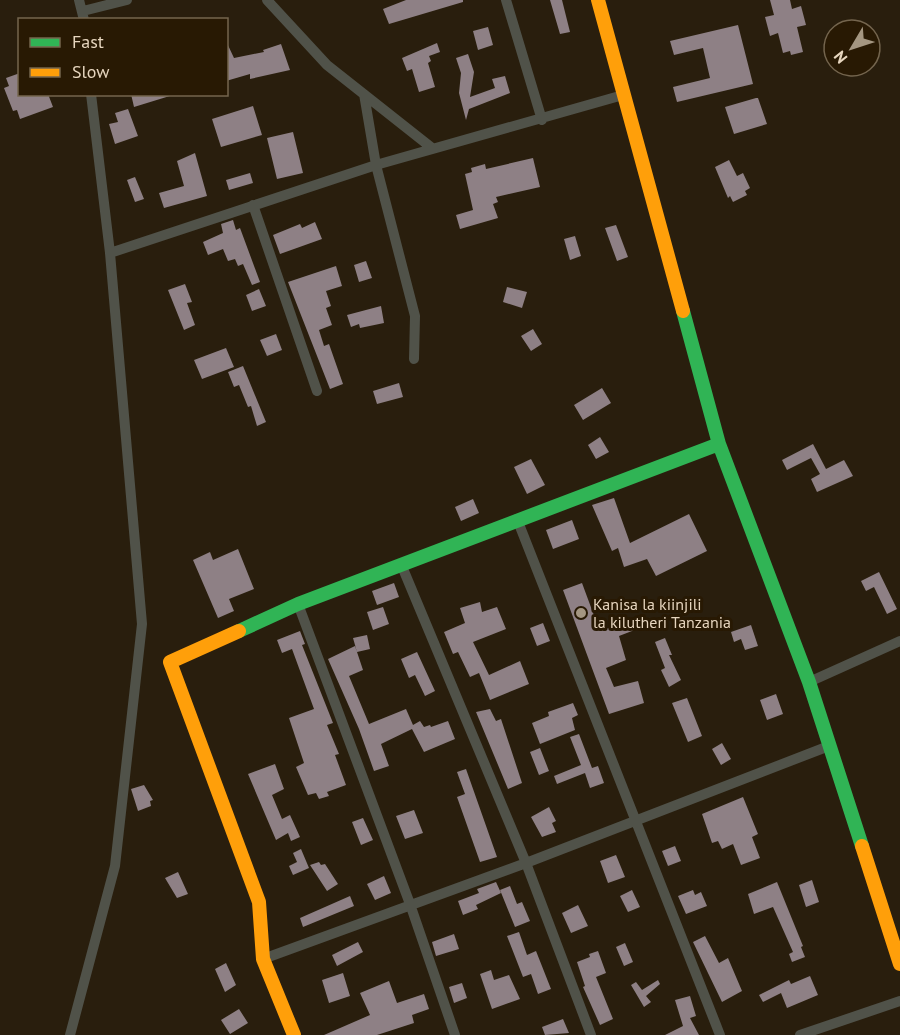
<svg xmlns="http://www.w3.org/2000/svg" width="900" height="1035" viewBox="0 0 900 1035" font-family="'PT Sans',sans-serif">
<style>
.building{fill:#8e8085}
.lines{fill:none;stroke-linecap:round;stroke-linejoin:round}
.street{stroke:#505249;stroke-width:10}
.fast{stroke:#30b455;stroke-width:14}
.slow{stroke:#ff9f0a;stroke-width:14}
.poi-dot{fill:#a49681;stroke:#281903;stroke-width:2}
.labels{text-anchor:middle;stroke-width:6;stroke-linejoin:round;paint-order:stroke}
.poi-label{font-size:16px;fill:#e7d6bf;stroke:#281903;text-anchor:start}
</style>
<rect width="100%" height="100%" fill="#291e0d"/>
<path class="building" d="M406,0H463V2L389,24L383,9Z
M550,0H562L570,32L560,34Z
M770,0H790L792,9L801,6L806,25L797,27L803,52L791,55L790,51L783,53L778,33L770,36L765,17L774,15Z
M738,25L753,84L677,102L673,87L710,78L703,48L674,55L670,41Z
M488,27L493,45L478,50L473,31Z
M226,41L234,58L264,52L263,50L281,44L290,70L250,79V74L226,81Z
M437,43L440,52L429,56L431,61L428,63L435,87L419,92L412,69L407,71L402,58Z
M468,54L474,72L470,97L495,88L492,79L505,76L510,93L469,109L466,120L459,93L461,73L456,58Z
M20,73V94H48L53,107L20,119L17,110L13,111L4,88L9,86L6,78Z
M131,94H173V95L134,107Z
M756,98H758L767,124L734,134L725,107Z
M253,106L262,135L221,147L212,119Z
M128,109L138,136L115,144L109,124L118,122L115,113Z
M293,132L303,173L277,179L267,138Z
M195,153L207,196L164,208L159,193L184,186L177,161Z
M533,158L540,187L496,197L498,202L493,204L498,218L460,229L456,215L473,210L465,174L472,172L471,168L485,164L486,169Z
M729,160L737,176L743,173L750,188L745,191L747,195L733,202L730,196L728,198L715,167Z
M250,173L253,183L229,190L226,180Z
M135,177L144,199L135,202L127,180Z
M233,220L236,230L240,228L260,282L252,285L243,264L238,266L235,259L228,261L223,249L208,255L203,242L223,233L221,224Z
M315,222L322,239L280,254L273,235L300,224L302,228Z
M616,225L628,257L617,261L605,228Z
M575,236L581,256L570,260L564,239Z
M366,261L372,278L359,282L354,265Z
M336,266L342,286L326,291L331,306L326,308L332,325L319,330L324,346L329,344L343,384L330,389L288,282Z
M185,284L192,302L187,303L195,325L184,330L168,290Z
M507,287L527,292L522,308L503,302Z
M259,289L266,306L252,311L246,295Z
M381,306L384,323L360,328L359,324L351,327L347,315Z
M533,329L542,344L531,351L521,336Z
M276,334L282,350L267,356L260,340Z
M226,348L234,367L202,379L194,360Z
M243,366L266,422L257,426L251,406L248,407L239,385L234,387L228,372Z
M399,383L403,397L377,404L373,391Z
M602,388L611,403L583,420L574,405Z
M600,437L609,452L596,459L588,445Z
M813,444L826,469L844,460L853,476L817,492L811,479L820,474L811,458L787,470L782,460Z
M531,459L545,485L527,494L514,467Z
M614,498L630,543L689,514L707,551L656,576L647,559L624,567L618,548L612,551L592,505Z
M473,499L479,513L461,521L455,507Z
M572,520L579,539L553,549L546,530Z
M238,549L254,589L229,599L234,611L218,618L193,560L210,552L213,560Z
M879,572L897,609L887,614L874,587L866,591L861,581Z
M394,583L399,597L377,605L372,591Z
M582,583L599,629L617,627L641,617L645,626L619,636L626,660L606,668L614,687L638,681L644,703L609,714L563,590Z
M480,602L482,612L497,607L506,629L473,642L489,675L520,661L529,684L490,700L479,673L470,677L458,652L453,654L444,632L465,623L460,608Z
M383,607L389,624L373,630L367,612Z
M543,623L550,641L537,646L530,628Z
M751,625L758,646L745,650L741,639L734,642L731,632Z
M300,631L305,644L302,645L333,723L327,725L339,754L335,755L346,785L327,792L329,796L319,799L316,793L308,795L296,767L304,763L289,718L314,709L292,649L282,653L277,640Z
M367,635L370,649L357,652L363,670L349,676L369,724L406,709L413,725L420,721L424,727L430,725L431,727L448,721L455,739L424,752L412,729L381,744L389,766L374,771L359,729L328,659L355,646L357,652L353,638Z
M665,638L672,655H669L681,680L669,687L661,670L665,668L655,642Z
M417,652L435,691L425,696L415,675L409,678L401,659Z
M776,694L783,714L767,720L760,700Z
M687,698L702,736L688,742L672,703Z
M573,703L578,715L572,718L575,730L540,744L532,723L549,716L548,712Z
M490,709L496,721L501,719L522,783L508,789L476,712Z
M579,734L592,768L598,766L604,783L590,788L585,773L557,784L554,776L581,765L570,737Z
M722,743L731,759L721,765L712,749Z
M540,748L549,771L539,775L530,752Z
M275,764L284,789L272,795L282,819L290,815L300,837L291,841L288,833L276,840L248,774Z
M466,769L497,857L480,862L457,797L465,794L457,772Z
M144,785L153,800L150,801L151,806L138,811L131,789Z
M743,797L758,834L752,837L760,858L741,865L733,844L722,849L718,841L712,843L702,814Z
M549,807L556,821L552,823L556,832L542,837L531,817Z
M414,810L423,833L405,839L396,816Z
M363,818L373,840L361,845L352,822Z
M675,846L681,861L668,866L662,851Z
M301,849L309,868L293,875L289,866L297,862L293,853Z
M616,855L625,877L608,883L600,861Z
M319,862L321,865L325,864L338,884L327,891L310,865Z
M178,872L188,894L177,898L165,878Z
M384,876L391,893L375,900L367,884Z
M812,880L819,902L806,907L799,885Z
M496,882L501,893L476,905L478,909L463,915L458,901L479,893L477,889Z
M777,882L803,946L801,947L805,957L792,962L789,954L793,952L773,907L754,914L748,894Z
M510,886L517,904L522,902L530,921L515,927L500,890Z
M632,890L640,907L628,912L620,896Z
M693,890L695,895L701,892L707,906L686,914L678,896Z
M350,896L354,906L303,927L300,918Z
M578,905L588,926L571,933L562,913Z
M519,932L527,955L536,951L551,989L538,994L531,974L523,977L507,936Z
M454,934L459,949L436,956L432,942Z
M705,936L719,963L728,958L742,991L722,1002L693,942Z
M358,942L363,952L337,966L332,955Z
M625,943L633,962L624,966L616,947Z
M598,951L606,973L596,977L613,1019L600,1025L583,987L585,986L577,962L590,957L589,954Z
M226,963L236,985L225,992L215,969Z
M491,970L494,980L509,975L520,999L492,1009L480,974Z
M343,973L350,996L329,1003L322,980Z
M810,976L818,995L787,1008L781,993L763,1002L759,995L789,980L791,984Z
M658,980L660,984L646,996L651,1002L644,1007L631,985L636,982L642,990Z
M389,981L397,1003L424,994L429,1009L412,1015L414,1023L377,1035H324L370,1015L360,993Z
M462,983L467,998L454,1003L449,987Z
M690,996L696,1016L690,1018L699,1035H665L683,1026L675,1000Z
M239,1009L248,1023L230,1034L221,1020Z
M563,1019L569,1033L545,1035L542,1027Z"/>
<g class="lines">
<path class="street" d="M79,0L84,20
M267,0L327,65L432,148
M506,0L542,120
M83,11L127,0
M364,94L376,165L415,316L414,359
M253,205L317,391
M110,253L376,165L623,95
M517,519L720,1035
M401,564L526,863L591,1035
M298,604L410,904L455,1035
M809,682L900,641
M263,959L526,863L829,746
M70,1035L115,866L142,624L110,253L91,94
M800,1035L900,1001"/>
<path class="fast" d="M683,311L719,444L809,682L862,846
M239,631L298,604L719,444"/>
<path class="slow" d="M598,0L683,311
M239,631L170,662L259,902L263,959L294,1035
M862,846L900,964"/>
</g>
<circle class="poi-dot" cx="581" cy="613" r="6"/>
<g class="labels">
<g class="poi-label">
<text x="593" y="610">Kanisa la kiinjili<tspan x="593" dy="18">la kilutheri Tanzania</tspan></text>
</g>
</g>
<rect x="18" y="18" width="210" height="78" fill="#281903" stroke="#74654e" stroke-width="1.5"/>
<rect x="30" y="38" width="30" height="9" fill="#30b455" stroke="#74654e" stroke-width="1.5"/>
<text x="72" y="48" font-size="18" fill="#e7d6bf">Fast</text>
<rect x="30" y="68" width="30" height="9" fill="#ff9f0a" stroke="#74654e" stroke-width="1.5"/>
<text x="72" y="78" font-size="18" fill="#e7d6bf">Slow</text>
<g transform="translate(852 48) rotate(231)"><circle r="28" fill="#281903" stroke="#74654e" stroke-width="1.5"/>
<path d="M0-4.5L10 22L0 15L-10 22Z" fill="#a49681"/>
<text y="-9" font-size="16" font-weight="bold" text-anchor="middle" fill="#e7d6bf">N</text>
</g>
</svg>
